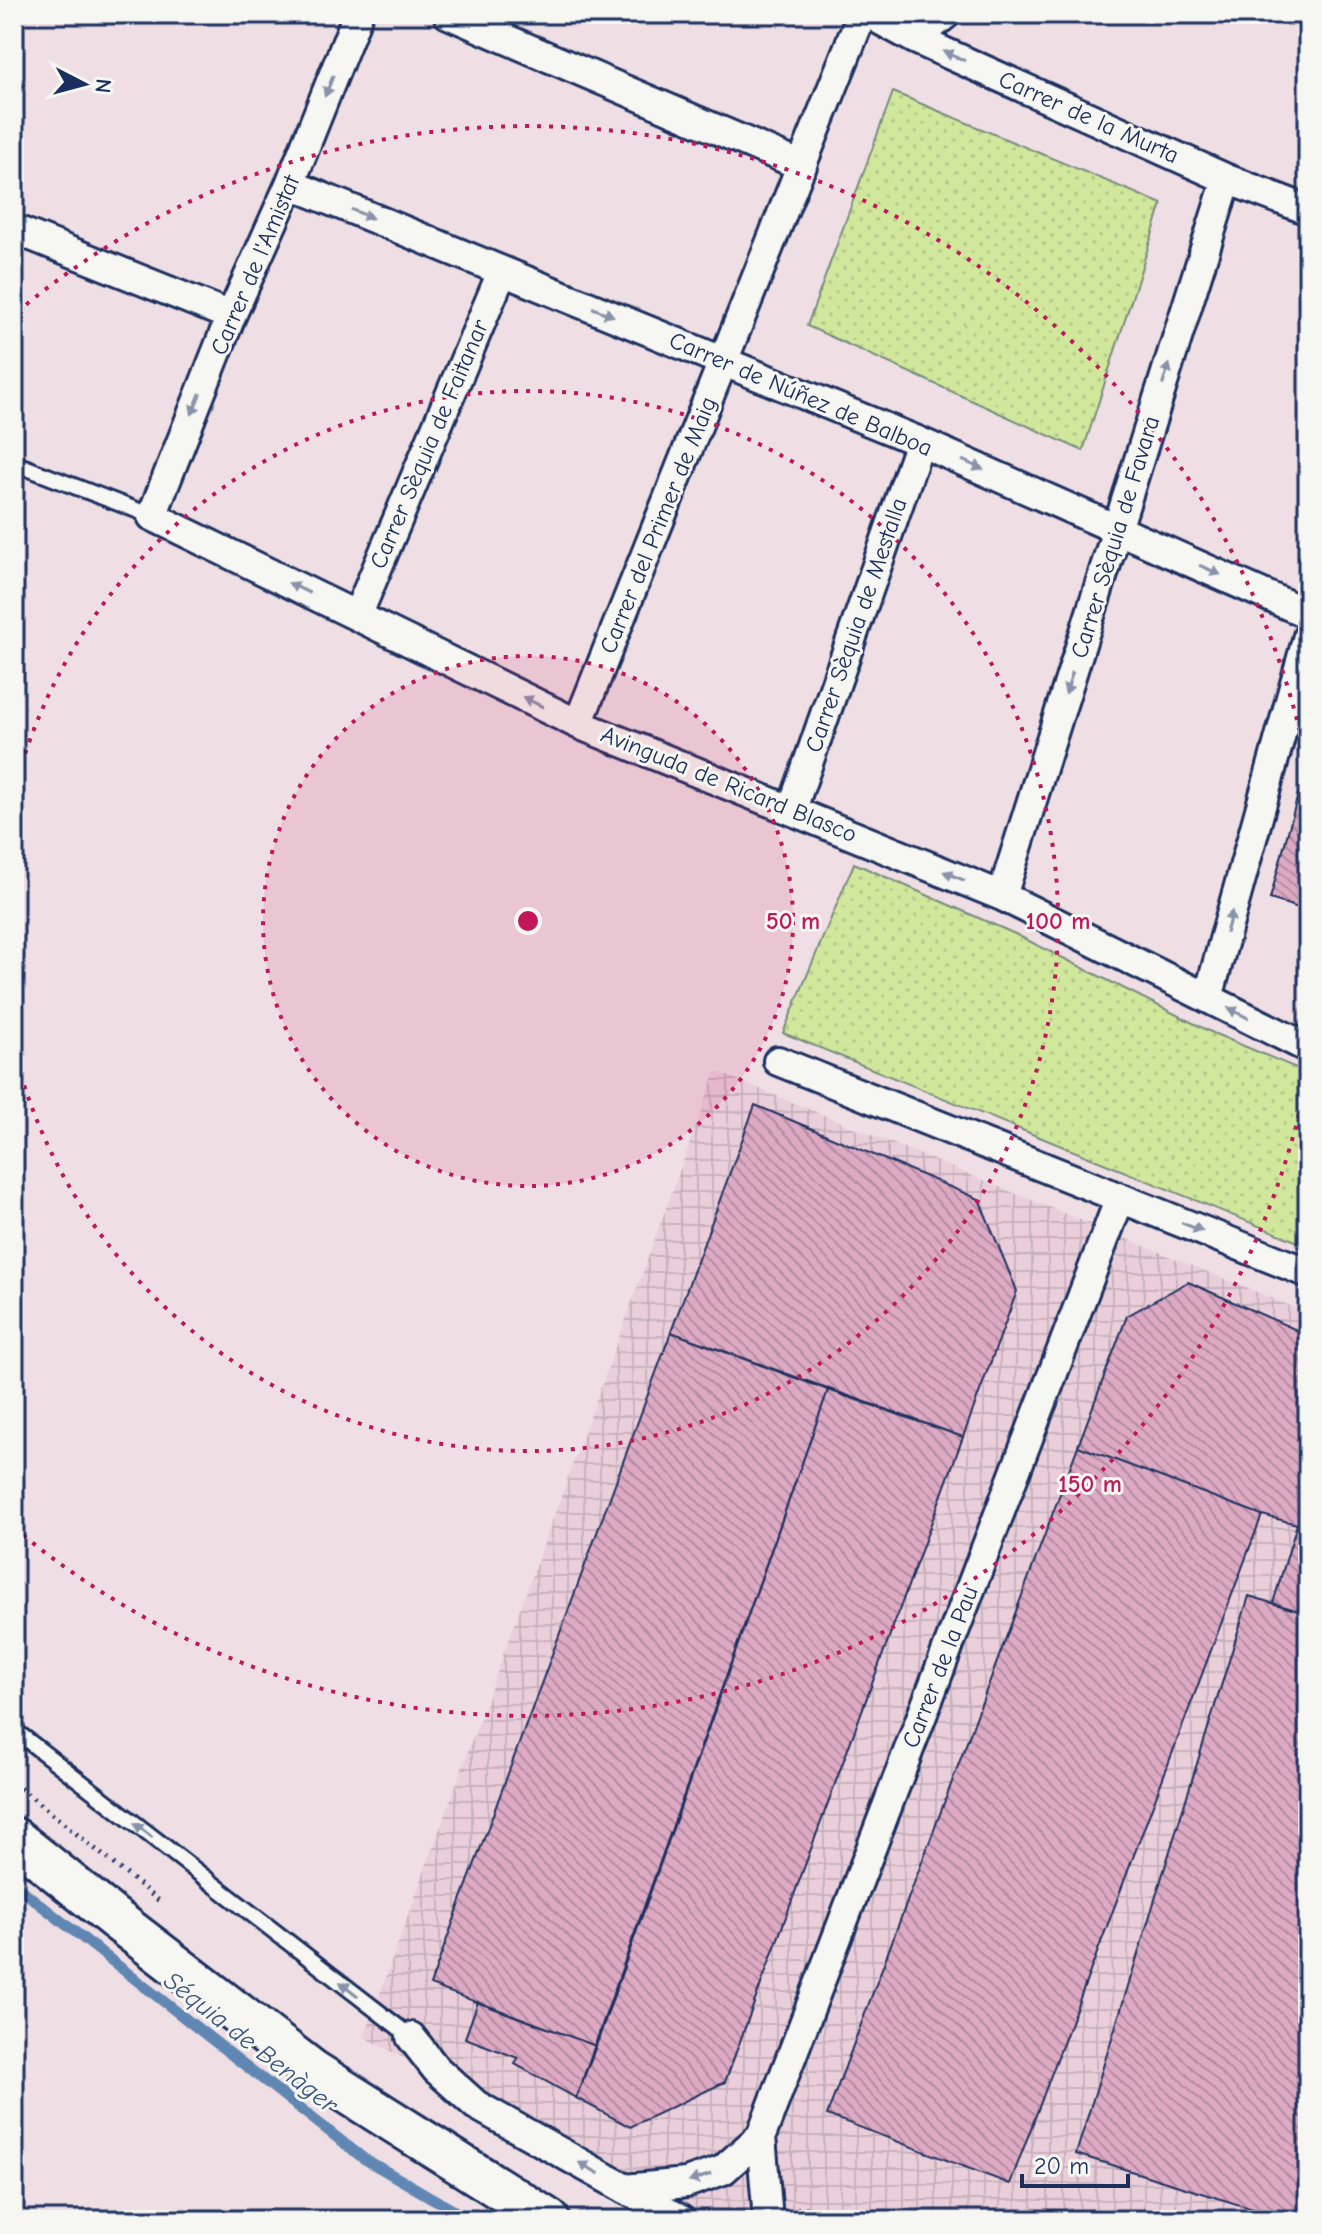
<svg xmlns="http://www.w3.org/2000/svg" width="1322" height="2234" viewBox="0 0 1322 2234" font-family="'Comic Neue',sans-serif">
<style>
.industrial{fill:url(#industrial-grid)}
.park{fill:url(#park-dots);stroke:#768b7d;stroke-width:2}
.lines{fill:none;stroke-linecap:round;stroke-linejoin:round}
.stream{stroke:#6087b3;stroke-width:11}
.building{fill:url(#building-back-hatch);stroke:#1b2f5e;stroke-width:2}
.service-casing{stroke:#1b2f5e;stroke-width:20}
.minor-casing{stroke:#1b2f5e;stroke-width:34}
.secondary-casing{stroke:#1b2f5e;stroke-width:46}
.path{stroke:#1b2f5e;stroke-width:5;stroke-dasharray:2 6;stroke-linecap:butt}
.service{stroke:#f6f6f2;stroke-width:14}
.minor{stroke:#f6f6f2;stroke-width:28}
.secondary{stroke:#f6f6f2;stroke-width:40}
.oneway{fill:#8892a8}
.ring{fill:none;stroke:#c2185b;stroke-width:4;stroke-dasharray:4 8}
.labels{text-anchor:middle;stroke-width:6;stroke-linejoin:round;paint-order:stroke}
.street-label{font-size:24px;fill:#1b2f5e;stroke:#f6f6f2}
.water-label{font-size:26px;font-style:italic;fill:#385481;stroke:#f6f6f2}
.centre{fill:#c2185b;stroke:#f6f6f2;stroke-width:4}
.ring-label{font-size:24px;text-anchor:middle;font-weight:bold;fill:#c2185b;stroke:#f6f6f2;stroke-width:6;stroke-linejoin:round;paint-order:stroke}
</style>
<defs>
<pattern id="industrial-grid" width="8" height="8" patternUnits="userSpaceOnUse" patternTransform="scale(2)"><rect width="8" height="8" fill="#eacfda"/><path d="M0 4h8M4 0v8" fill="none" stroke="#c8b2be"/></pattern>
<pattern id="park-dots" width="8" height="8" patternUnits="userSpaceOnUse" patternTransform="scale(2)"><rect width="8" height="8" fill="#d1e79c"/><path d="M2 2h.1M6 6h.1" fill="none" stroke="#b3c689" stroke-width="1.8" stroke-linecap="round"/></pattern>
<pattern id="building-back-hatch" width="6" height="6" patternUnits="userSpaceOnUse" patternTransform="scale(2)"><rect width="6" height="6" fill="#deaac3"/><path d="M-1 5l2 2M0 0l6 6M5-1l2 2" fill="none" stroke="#b38ba2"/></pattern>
</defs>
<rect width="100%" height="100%" fill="#efdfe4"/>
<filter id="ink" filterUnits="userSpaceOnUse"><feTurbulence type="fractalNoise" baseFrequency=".0125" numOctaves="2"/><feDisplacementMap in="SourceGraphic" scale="16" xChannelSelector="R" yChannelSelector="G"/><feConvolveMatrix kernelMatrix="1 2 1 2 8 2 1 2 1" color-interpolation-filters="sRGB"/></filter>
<g filter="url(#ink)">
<path class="industrial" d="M716,1071L1308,1313V2220H711L364,2037Z"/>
<path class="park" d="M893,92L1162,204L1083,451L807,326Z
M854,863L1015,934L1213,1033L1308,1073V1246L783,1033Z"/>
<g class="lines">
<path class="stream" d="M14,1884L363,2158L470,2220"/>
</g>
<path class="building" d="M1308,757V911L1270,899Z
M755,1105L979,1199L1017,1291L963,1437L671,1332Z
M1188,1282L1308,1335V1527L1262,1515L1078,1446L1127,1316Z
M671,1332L828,1390L596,2046L430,1985Z
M828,1390L963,1437L725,2082L630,2127L576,2098Z
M1078,1446L1262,1515L1010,2184L827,2115Z
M1297,1524L1308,1527V1614L1273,1603Z
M1249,1596L1308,1614V2220H1288L1076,2154Z
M478,2002L596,2046L576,2098L515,2064L518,2058L465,2038Z
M1237,2212L1264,2220H1234Z"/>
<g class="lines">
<defs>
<path id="service" d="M14,463L152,516
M14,1730L411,2037"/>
<path id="minor" d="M358,14L290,184L231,316L152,516L578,724L1002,896L1308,1048
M448,14L802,166
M877,14L882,21L915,39L1227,179L1308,210
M915,39L946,14
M290,184L920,442L1308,614
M14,229L231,316
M357,616L502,272
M578,724L862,14
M792,809L920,442
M1002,896L1227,179
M1208,998L1308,636
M778,1061L1308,1273
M411,2037L436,2069L476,2105L681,2220
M625,2189L686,2183L723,2170L761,2136
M768,2220L761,2136L1120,1198"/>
<path id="secondary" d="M14,1838L114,1918L313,2071L549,2220"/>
</defs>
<use href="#service" class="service-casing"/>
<use href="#minor" class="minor-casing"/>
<use href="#secondary" class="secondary-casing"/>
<path class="path" d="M14,1783L163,1904
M797,2209L807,2208L813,2220"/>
<use href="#service" class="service"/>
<use href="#minor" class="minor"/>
<use href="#secondary" class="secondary"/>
</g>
<defs><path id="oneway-solid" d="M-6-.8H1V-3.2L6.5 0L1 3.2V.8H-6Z" transform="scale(2)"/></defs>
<g class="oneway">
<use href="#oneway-solid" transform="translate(954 56) rotate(-156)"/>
<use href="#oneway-solid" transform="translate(329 86) rotate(112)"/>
<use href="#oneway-solid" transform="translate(362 214) rotate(23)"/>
<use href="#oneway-solid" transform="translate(603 312) rotate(22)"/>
<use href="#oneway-solid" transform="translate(1166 374) rotate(-73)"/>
<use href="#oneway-solid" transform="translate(196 404) rotate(112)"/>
<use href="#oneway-solid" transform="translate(973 465) rotate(24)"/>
<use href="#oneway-solid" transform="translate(1210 570) rotate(24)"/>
<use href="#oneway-solid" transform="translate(299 588) rotate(-154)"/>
<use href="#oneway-solid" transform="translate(1069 683) rotate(108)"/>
<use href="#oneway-solid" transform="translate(533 702) rotate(-154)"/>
<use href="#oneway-solid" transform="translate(954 876) rotate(-157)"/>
<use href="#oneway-solid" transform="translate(1229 922) rotate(-75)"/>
<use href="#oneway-solid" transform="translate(1238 1013) rotate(-153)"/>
<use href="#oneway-solid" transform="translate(1192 1227) rotate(22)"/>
<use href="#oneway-solid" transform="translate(143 1830) rotate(-142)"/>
<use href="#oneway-solid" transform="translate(349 1989) rotate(-142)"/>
<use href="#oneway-solid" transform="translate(589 2168) rotate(-151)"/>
<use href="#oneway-solid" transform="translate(700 2178) rotate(161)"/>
</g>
</g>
<circle cx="528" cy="921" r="265" fill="#c2185b" fill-opacity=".12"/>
<g class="ring">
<circle cx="528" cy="921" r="265"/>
<path d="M15 788A530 530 0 1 1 15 1054"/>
<path d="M1307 1079A795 795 0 0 1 17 1530M17 312A795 795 0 0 1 1307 763"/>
</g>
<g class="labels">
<g class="street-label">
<text transform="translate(1089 117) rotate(24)" y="8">Carrer de la Murta</text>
<text transform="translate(255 265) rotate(-67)" y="8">Carrer de l'Amistat</text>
<text transform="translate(801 394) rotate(23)" y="8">Carrer de Núñez de Balboa</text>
<text transform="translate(429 444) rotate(-67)" y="8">Carrer Sèquia de Faitanar</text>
<text transform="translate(658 525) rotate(-68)" y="8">Carrer del Primer de Maig</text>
<text transform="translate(1115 537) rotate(-73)" y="8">Carrer Sèquia de Favara</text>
<text transform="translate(856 625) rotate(-71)" y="8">Carrer Sèquia de Mestalla</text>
<text transform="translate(729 784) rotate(22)" y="8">Avinguda de Ricard Blasco</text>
<text transform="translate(940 1667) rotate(-69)" y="8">Carrer de la Pau</text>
</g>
<g class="water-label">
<text transform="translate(251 2042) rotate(38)" y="9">Séquia de Benàger</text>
</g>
</g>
<circle cx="528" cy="921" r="12" class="centre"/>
<g class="ring-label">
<text x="793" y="929">50 m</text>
<text x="1058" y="929">100 m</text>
<text x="1090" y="1492">150 m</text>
</g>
<rect width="1322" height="2234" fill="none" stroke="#f6f6f2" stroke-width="48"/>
<rect x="24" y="24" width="1274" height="2186" fill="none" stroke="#1b2f5e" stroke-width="3" filter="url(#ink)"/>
<g transform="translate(84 84) rotate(96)" stroke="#f6f6f2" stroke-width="6" paint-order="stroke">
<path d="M0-6L14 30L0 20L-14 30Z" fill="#1b2f5e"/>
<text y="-12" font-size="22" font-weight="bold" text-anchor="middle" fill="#1b2f5e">N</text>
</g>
<path d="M1022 2174v12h106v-12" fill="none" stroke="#1b2f5e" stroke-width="4"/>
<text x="1034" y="2174" font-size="24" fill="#1b2f5e" stroke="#f6f6f2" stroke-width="6" paint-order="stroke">20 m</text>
</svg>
